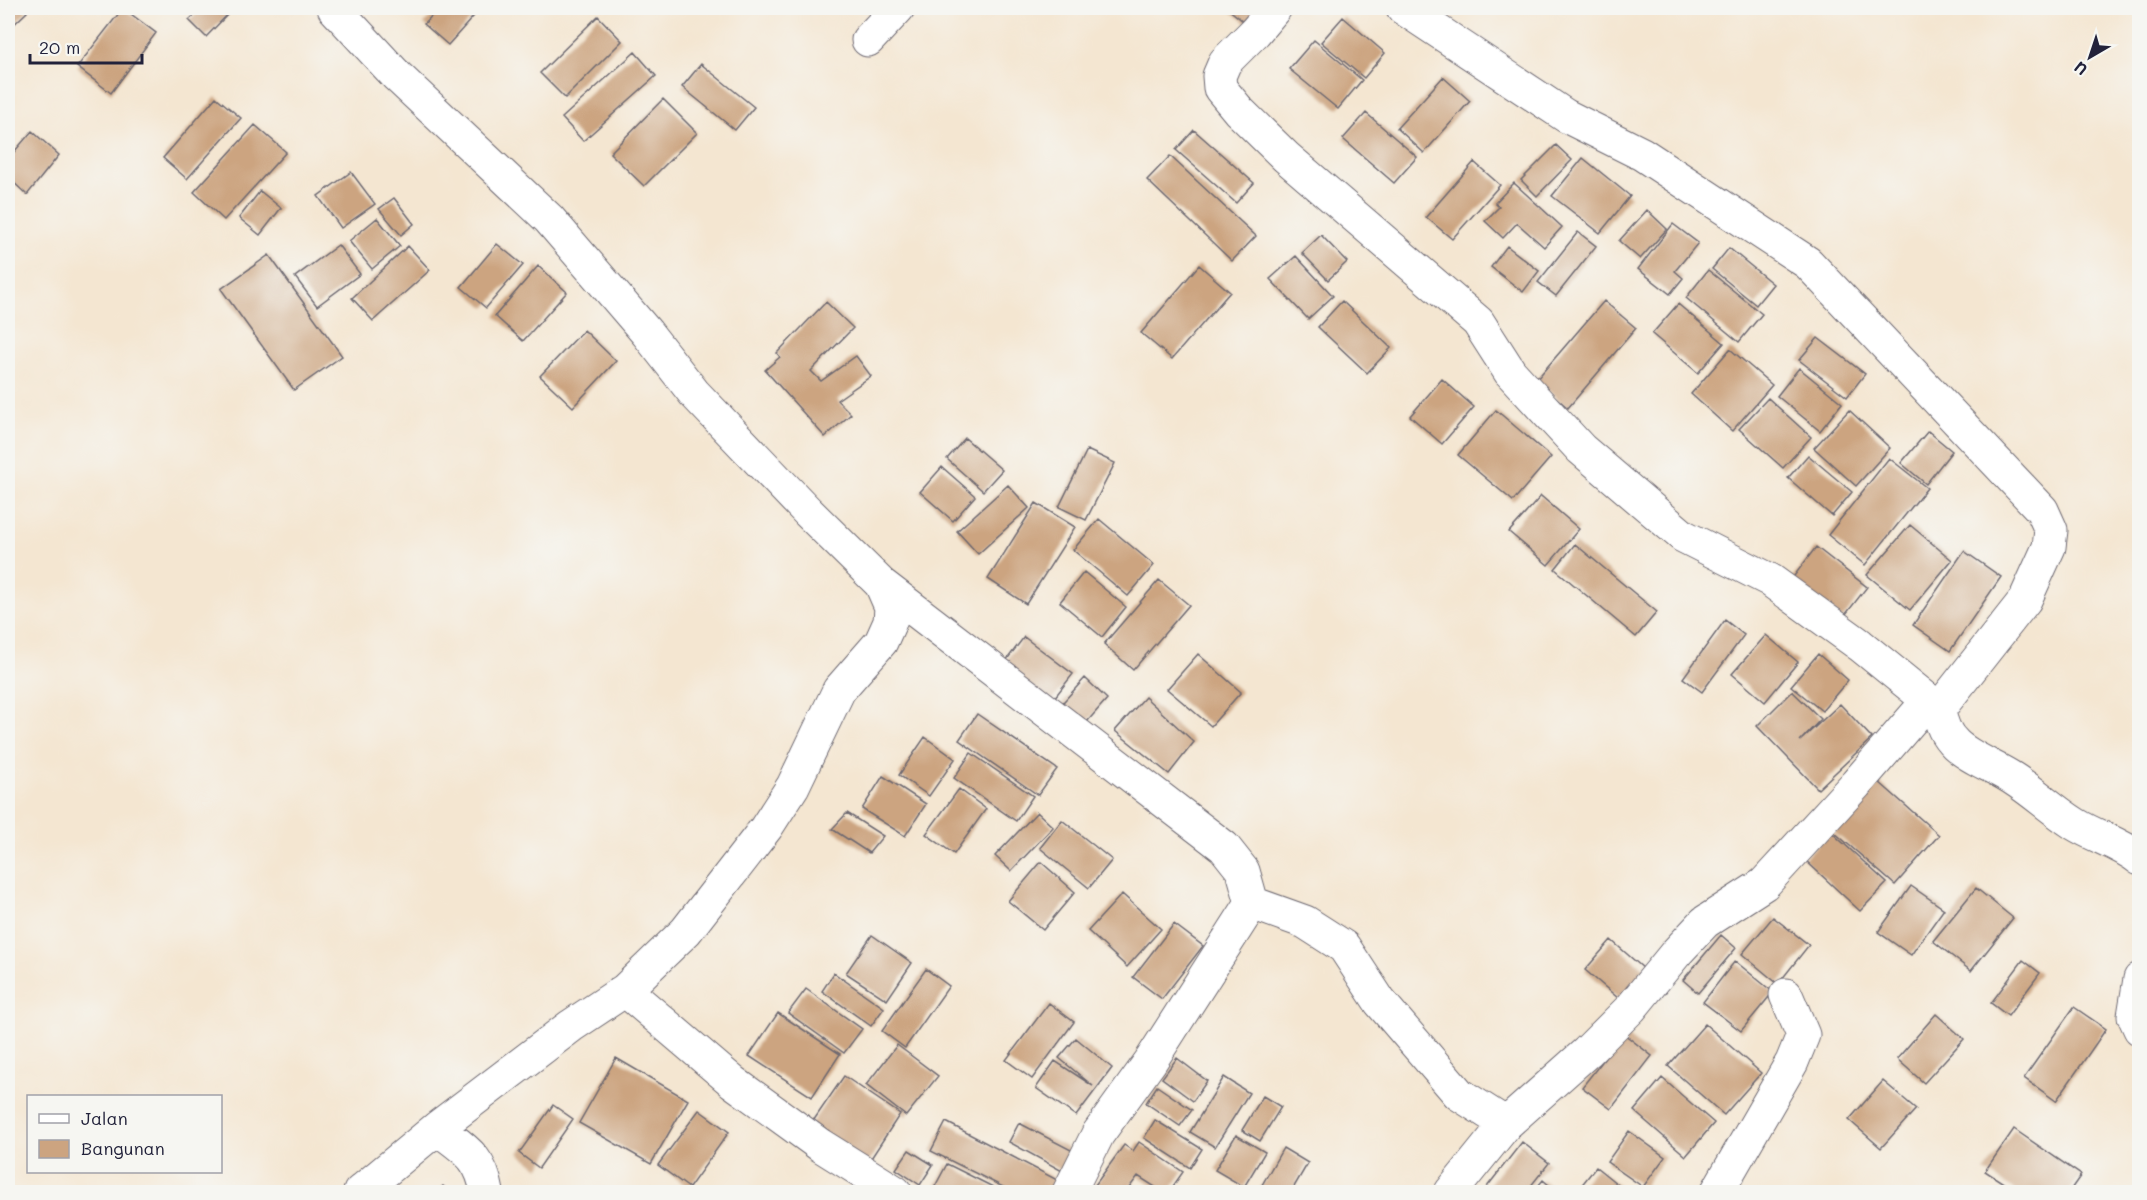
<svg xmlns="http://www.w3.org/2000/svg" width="2147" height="1200" viewBox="0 0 2147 1200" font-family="Mali,sans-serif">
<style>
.building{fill:#cca480}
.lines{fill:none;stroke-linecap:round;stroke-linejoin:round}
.minor-casing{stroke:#6c6770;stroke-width:35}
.minor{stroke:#fff;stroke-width:33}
</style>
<rect width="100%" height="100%" fill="#f6f6f2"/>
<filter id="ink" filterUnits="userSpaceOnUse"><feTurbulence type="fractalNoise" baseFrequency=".0167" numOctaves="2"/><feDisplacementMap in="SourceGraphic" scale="12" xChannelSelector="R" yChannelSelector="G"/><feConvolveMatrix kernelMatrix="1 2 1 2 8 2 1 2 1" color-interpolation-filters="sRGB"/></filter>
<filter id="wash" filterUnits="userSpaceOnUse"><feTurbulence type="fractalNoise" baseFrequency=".008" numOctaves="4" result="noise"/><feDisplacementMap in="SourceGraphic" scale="24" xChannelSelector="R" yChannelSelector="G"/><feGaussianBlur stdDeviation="1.35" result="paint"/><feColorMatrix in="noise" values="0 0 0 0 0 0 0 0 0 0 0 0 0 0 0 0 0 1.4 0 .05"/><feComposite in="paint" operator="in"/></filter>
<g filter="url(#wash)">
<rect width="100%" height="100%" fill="#f4e6d1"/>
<g id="blocks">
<path class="building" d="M8,8H23L27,12L8,30Z
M123,8L156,33L111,93L77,67Z
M202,8H224L229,13L206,37L189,20Z
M439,8H481L448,45L424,24Z
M1227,8H1272L1254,30Z
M598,16L622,41L565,98L540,73Z
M1343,17L1385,53L1364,78L1321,42Z
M1314,40L1362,80L1338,109L1289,69Z
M635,52L656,76L583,141L562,118Z
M701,64L754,107L735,130L682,87Z
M1443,77L1470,101L1424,153L1397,128Z
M216,97L241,118L187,179L163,158Z
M663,99L697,133L644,186L610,153Z
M1366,113L1417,157L1394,183L1343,139Z
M255,125L286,152L224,220L194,192Z
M1194,130L1254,183L1236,203L1176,150Z
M32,131L59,155L27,195L8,177V159Z
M1556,145L1572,160L1537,196L1521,180Z
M1170,156L1256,236L1232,261L1147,180Z
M1583,158L1630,196L1600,233L1552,196Z
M1474,162L1500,185L1452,239L1426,217Z
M351,172L375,204L341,228L318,196Z
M1514,183L1562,227L1544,247L1517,223L1503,238L1485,221L1499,207L1495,203Z
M260,191L281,208L260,235L239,218Z
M394,198L414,224L401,235L379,209Z
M1647,210L1667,229L1640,259L1619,241Z
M377,218L400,246L372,269L349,241Z
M1673,224L1698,243L1675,271L1683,278L1670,294L1638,269Z
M1578,232L1596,246L1556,296L1538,282Z
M1321,235L1347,262L1328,280L1302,253Z
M497,244L523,265L486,308L461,287Z
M338,245L360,274L317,306L295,277Z
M408,246L430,270L373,321L352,298Z
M1507,246L1539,271L1523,292L1491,267Z
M1729,248L1773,284L1756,305L1712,269Z
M269,255L342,356L294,390L221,289Z
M1296,256L1333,296L1308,319L1270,279Z
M1199,265L1230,292L1172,359L1141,333Z
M538,266L567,292L523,341L495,316Z
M1708,270L1762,314L1739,342L1686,298Z
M1342,301L1391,348L1367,373L1318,327Z
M1604,301L1636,328L1568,408L1536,380Z
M826,302L853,328L811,371L821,381L856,356L871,376L837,400L851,414L825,437L765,370L780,357L777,353Z
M1678,304L1724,343L1698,373L1652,334Z
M584,330L616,361L573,407L540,376Z
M1818,338L1865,374L1847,397L1799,360Z
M1730,349L1772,385L1732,431L1691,394Z
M1799,368L1842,403L1820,431L1777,396Z
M1442,379L1474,407L1442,444L1410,416Z
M1768,398L1811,437L1783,468L1739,429Z
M1496,410L1551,457L1513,501L1458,455Z
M1849,410L1890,448L1856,486L1814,448Z
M1928,431L1952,451L1926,484L1901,463Z
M965,438L1002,470L983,491L947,459Z
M1087,450L1115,463L1086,520L1059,507Z
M1808,455L1852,492L1832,516L1788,478Z
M1889,458L1927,488L1865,565L1828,535Z
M942,467L975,496L953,521L920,492Z
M1008,485L1029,508L978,554L957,531Z
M1541,496L1579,529L1548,565L1509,532Z
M1036,503L1075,527L1026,604L988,579Z
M1099,519L1154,565L1128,596L1073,550Z
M1910,525L1952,560L1910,610L1867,575Z
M1575,544L1657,612L1636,637L1555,569Z
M1816,547L1867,587L1842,619L1791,580Z
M1964,551L2001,577L1950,651L1913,625Z
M1084,572L1126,607L1102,637L1060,602Z
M1159,580L1189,605L1133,670L1104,644Z
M1725,620L1744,635L1702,692L1683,678Z
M1766,635L1798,662L1765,702L1732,674Z
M1024,637L1073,674L1047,707L999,670Z
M1198,654L1241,692L1211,726L1167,689Z
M1818,654L1848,680L1822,711L1791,686Z
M1085,678L1107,699L1078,732L1055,711Z
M1792,691L1821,719L1800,741L1840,704L1872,738L1818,789L1757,726Z
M1145,697L1194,742L1169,774L1115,731Z
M977,714L1057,769L1038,795L959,740Z
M925,737L955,759L929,796L899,775Z
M971,753L1033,796L1016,821L954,778Z
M883,776L926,804L905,836L862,809Z
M1879,782L1939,835L1895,885L1834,832Z
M959,789L986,809L954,854L926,834Z
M1037,812L1053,827L1011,871L995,856Z
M847,813L883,836L869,853L832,829Z
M1062,820L1112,860L1089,888L1040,848Z
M1830,831L1887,883L1860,911L1804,859Z
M1041,862L1075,892L1043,930L1008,901Z
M1911,886L1944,909L1911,955L1878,932Z
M1976,888L2013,918L1971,971L1933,941Z
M1122,894L1161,929L1127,967L1088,931Z
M1773,917L1809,945L1778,984L1742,954Z
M1174,924L1203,946L1162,999L1133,977Z
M872,935L912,963L887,1000L846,973Z
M1721,935L1736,948L1698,993L1683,980Z
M1611,940L1651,975L1625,1004L1585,970Z
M2023,960L2040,973L2008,1016L1991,1003Z
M1735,961L1773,992L1741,1031L1703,1002Z
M926,969L949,986L905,1048L882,1031Z
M834,973L884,1008L871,1026L822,991Z
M806,989L862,1029L844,1053L788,1013Z
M1049,1003L1074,1022L1032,1079L1006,1060Z
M2074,1007L2106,1029L2056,1101L2024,1078Z
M778,1013L840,1054L812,1097L749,1056Z
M1936,1014L1964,1039L1924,1083L1897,1059Z
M1705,1024L1761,1073L1724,1115L1668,1066Z
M1624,1034L1652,1056L1611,1109L1582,1087Z
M1076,1038L1112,1068L1076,1116L1036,1088L1055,1061L1093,1086L1059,1058Z
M897,1045L938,1076L906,1116L866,1085Z
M616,1058L688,1100L651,1164L579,1123Z
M1177,1058L1207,1081L1193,1101L1162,1078Z
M844,1076L900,1114L866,1166L809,1127Z
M1224,1077L1249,1093L1215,1147L1190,1132Z
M1662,1078L1714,1123L1686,1156L1634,1111Z
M1883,1081L1916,1109L1881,1148L1849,1120Z
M1157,1086L1192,1110L1180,1126L1146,1103Z
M1263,1096L1281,1107L1260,1141L1242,1130Z
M553,1105L573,1119L539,1168L519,1153Z
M699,1110L729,1132L689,1188L658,1165Z
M1155,1120L1202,1149L1190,1168L1144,1138Z
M946,1122L1061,1182L1055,1192H1013L931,1151Z
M1019,1123L1075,1152L1064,1172L1009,1142Z
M2014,1129L2081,1175L2069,1192H2017L1985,1171Z
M1629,1131L1665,1157L1643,1187L1607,1162Z
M1236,1135L1265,1152L1244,1187L1215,1170Z
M1139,1142L1183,1172L1169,1192H1163L1138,1176L1126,1192H1090L1124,1145L1133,1151Z
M1522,1142L1549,1163L1526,1192H1483Z
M1283,1148L1308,1163L1291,1192H1258Z
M909,1150L933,1165L920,1185L896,1169Z
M947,1164L1003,1192H932Z
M1596,1167L1627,1192H1576Z
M1543,1180L1557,1192H1533Z
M443,1186L451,1192H437Z"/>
</g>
</g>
<g filter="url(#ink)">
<use href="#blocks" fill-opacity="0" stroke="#6c6770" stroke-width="1.5"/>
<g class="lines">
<defs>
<path id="minor" d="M334,8L397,76L549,219L647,333L694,393L808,512L881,584L891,607L890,622L881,642L839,690L793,786L766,828L686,931L625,990L571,1026L437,1128L360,1192
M1275,8L1255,32L1225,62L1219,76L1220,88L1239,111L1286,157L1478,322L1510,372L1581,449L1683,536L1770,580L1860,645L1939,709
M1403,8L1566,116L1642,154L1808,263L2042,510L2051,530L2049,547L2025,600L1939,709C1943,752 1981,758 2012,778C2034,792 2053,810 2075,824C2096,837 2120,843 2140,859
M868,40L898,8
M881,584L1224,847L1243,871L1252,903L1150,1062L1098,1134L1069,1192
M1252,903L1305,922L1344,947L1380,1002L1459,1094L1506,1124
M2140,979L2134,1016L2140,1029
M625,990L733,1082L820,1145L895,1192
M437,1128C464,1149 481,1156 487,1192
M1451,1192L1506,1124L1587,1052L1631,1008L1676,953L1705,922L1764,884L1856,784L1928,701
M1717,1192L1792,1062L1803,1035L1786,995"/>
</defs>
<use href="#minor" class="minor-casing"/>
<use href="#minor" class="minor"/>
</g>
</g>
<rect width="2147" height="1200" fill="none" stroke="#f6f6f2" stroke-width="30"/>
<rect x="27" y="1095" width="195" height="78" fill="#f6f6f2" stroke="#a1a1a9" stroke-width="1.5"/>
<rect x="39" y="1114" width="30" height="9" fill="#ffffff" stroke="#a1a1a9" stroke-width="1.5"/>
<text x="81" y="1125" font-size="18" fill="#22223b">Jalan</text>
<rect x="39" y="1140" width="30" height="18" fill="#cca480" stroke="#a1a1a9" stroke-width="1.5"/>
<text x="81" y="1155" font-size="18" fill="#22223b">Bangunan</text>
<g transform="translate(2090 57) rotate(219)" stroke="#f6f6f2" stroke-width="4.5" paint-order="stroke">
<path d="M0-4.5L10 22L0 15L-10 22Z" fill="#22223b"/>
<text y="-9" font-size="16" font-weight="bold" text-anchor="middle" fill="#22223b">U</text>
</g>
<path d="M30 54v9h112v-9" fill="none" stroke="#22223b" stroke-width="3"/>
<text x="39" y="54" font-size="18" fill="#22223b" stroke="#f6f6f2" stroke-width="4.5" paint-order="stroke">20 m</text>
</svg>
